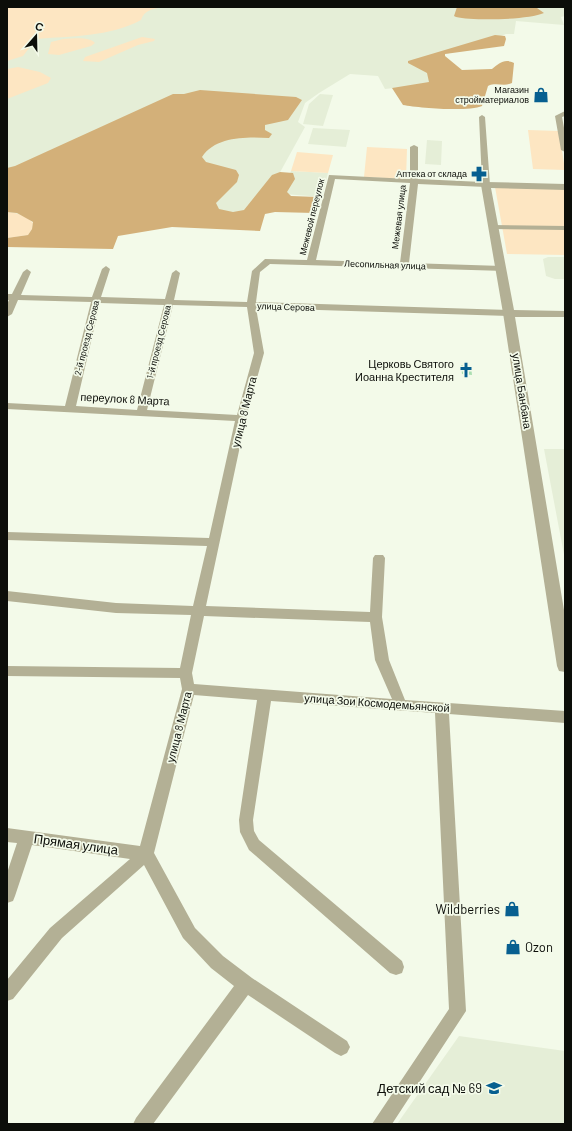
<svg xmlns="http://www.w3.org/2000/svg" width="572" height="1131" viewBox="0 0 572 1131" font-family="Barlow,sans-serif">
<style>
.built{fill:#e5eed7}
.green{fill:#fde6c2}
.forest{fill:#d3b079}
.building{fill:#aadeb1}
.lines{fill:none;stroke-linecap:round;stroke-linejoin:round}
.minor{fill:#b3b095;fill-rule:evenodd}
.tertiary{fill:#b3b095;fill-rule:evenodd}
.labels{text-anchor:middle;stroke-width:3.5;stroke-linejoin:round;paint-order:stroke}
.far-poi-label{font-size:9px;fill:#0c0e09;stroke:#f3fae9;text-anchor:end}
.far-street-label{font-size:9px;fill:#0c0e09;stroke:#f3fae9}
.poi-label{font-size:11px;fill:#0c0e09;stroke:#f3fae9;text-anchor:end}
.street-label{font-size:11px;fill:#0c0e09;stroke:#f3fae9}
.near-street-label{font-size:13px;fill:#0c0e09;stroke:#f3fae9}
.near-poi-label{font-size:13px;fill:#0c0e09;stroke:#f3fae9;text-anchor:end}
</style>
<rect width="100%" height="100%" fill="#f3fae9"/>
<path class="built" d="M7,7H565V16L561,17L564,25L516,21L514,34H506L473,47L414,62L429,72L431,84L385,89L378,76L350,74L319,93L305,103L298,122L305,127L252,223L7,216Z
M320,94L333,95L323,126L303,124L309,104Z
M313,128L350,130L346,147L308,144Z
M427,140L442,141L441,165L425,164Z
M291,171L328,173L322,197L284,194Z
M548,257H565V279H555L546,276L543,259Z
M544,449H565V560Z
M459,1036L565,1051V1124H397Z"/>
<path class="green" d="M7,7H163C153,9 144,10 141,20C110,37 70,36 36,39L23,56L7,61Z
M142,37L155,39L154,41L138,45L99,62L83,61L85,57Z
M63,39C73,39 88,36 95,43L91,46L59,55L48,54L51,42Z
M18,67L40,72L51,78L48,83L7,99V69Z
M528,130L559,131L565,170L533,169Z
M367,147L407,149L406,179L364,177Z
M297,152L333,155L328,173L291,171Z
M495,187L565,189V255L507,254Z
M7,212C17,213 25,215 33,223L32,229L28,235L7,238Z"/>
<path class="forest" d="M457,7H532L537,8L544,13C528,20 473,21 456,17L454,16Z
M495,35L505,36L506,39L504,46L445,54V56L462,70L492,69C499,64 504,58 514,63L512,83C504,87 496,82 488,86L482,106C468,112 419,108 403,105L392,88L429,82L427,73L408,63V61Z
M200,90L296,97L302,100L288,120L265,125V130L272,134L269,138C247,137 216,136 202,157L206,162L236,170L239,175L237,182L216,203L219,209L233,212L244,210L272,175L280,172L293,173L295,179L287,192L291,196L318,197L314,213L275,212L265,214L260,231L172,227L118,236L113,249L7,247V238L28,235L32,229L33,222L17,213L7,212V168L15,166L173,94H184Z"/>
<path class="building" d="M461,365L471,366L472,375L462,374Z"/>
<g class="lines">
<path class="minor" d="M565,111V116L562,117L565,133V152L561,150L555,116Z
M482,115L485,117L490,185L486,187L418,184L409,263L502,266L505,267V271L270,264L260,272L256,302L509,310L514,313L509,316L256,308L264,353L246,418L206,606L370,612L373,558L375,555H383L385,558L382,617L389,660L405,700L565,711V723L449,714L466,1011L392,1124H372L449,1009L435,713L271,701L253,820L254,831L259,840L402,961L404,967L402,973L396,975L390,973L249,850L240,832L239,820L257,700L194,695L154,853L195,928L223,956L252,978L347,1041L350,1047L347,1053L341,1056L335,1053L248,995L153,1124H133L136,1118L234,986L211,968L183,938L144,865L62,938L13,999L7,1001V980L50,928L130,859L32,845L15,896L13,901L7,903V873L17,843L7,842V828L140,846L182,689L180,678L7,676V666L180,668L191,615L116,613L7,601V591L116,603L193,606L207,546L7,540V532L209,538L235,421L7,409V403L65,406L91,302L18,300L12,314L7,317V304L9,300H7V294H12L23,272L27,269L31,272L21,295L92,297L102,269L106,266L110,269L101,297L165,299L172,273L176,270L180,273L174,300L247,302L252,271L265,259L307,260L329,175L410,179V147L414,145L418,147V179L482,182L479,117ZM335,179L410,183L400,263L316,260ZM100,303L164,305L137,410L76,406ZM173,305L247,307L254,353L237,415L147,410ZM204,616L370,622L375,660L392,699L194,684L192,673Z
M491,225L565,226V230L494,229L490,227Z"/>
<path class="tertiary" d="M486,182L565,184V190L491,188L514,310L565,311V317H515L565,616V672L559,671L557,666L503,313L481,185Z"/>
</g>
<defs>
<symbol id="shop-bare" viewBox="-9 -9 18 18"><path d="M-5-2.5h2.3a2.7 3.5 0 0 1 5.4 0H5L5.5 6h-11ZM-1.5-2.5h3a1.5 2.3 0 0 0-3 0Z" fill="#075f90" stroke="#f3fae9" stroke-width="2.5" paint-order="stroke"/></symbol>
<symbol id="pharmacy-bare" viewBox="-9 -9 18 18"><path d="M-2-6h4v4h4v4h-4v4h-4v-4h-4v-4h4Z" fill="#075f90" stroke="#f3fae9" stroke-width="2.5" paint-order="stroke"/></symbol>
<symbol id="church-bare" viewBox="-9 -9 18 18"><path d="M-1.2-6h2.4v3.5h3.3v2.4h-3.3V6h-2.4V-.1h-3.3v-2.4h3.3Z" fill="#075f90" stroke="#f3fae9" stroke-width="2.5" paint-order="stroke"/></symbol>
<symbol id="school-bare" viewBox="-9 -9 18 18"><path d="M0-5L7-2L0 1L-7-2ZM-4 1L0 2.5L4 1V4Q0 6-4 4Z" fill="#075f90" stroke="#f3fae9" stroke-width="2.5" paint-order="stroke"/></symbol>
</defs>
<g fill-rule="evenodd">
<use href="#shop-bare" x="530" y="84" width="22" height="22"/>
<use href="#pharmacy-bare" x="468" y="163" width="22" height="22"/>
<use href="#church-bare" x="455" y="359" width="22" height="22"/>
<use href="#shop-bare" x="501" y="898" width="22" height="22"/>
<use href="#shop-bare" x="502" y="936" width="22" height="22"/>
<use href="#school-bare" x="483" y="1077" width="22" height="22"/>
</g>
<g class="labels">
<g class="far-poi-label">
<text x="529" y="93">Магазин<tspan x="529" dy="10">стройматериалов</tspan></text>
<text x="467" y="177">Аптека от склада</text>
</g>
<g class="far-street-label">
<text transform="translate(312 217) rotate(-76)" y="3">Межевой переулок</text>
<text transform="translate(399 217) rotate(-83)" y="3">Межевая улица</text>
<text transform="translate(385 265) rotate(2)" y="3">Лесопильная улица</text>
<text transform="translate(286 307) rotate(2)" y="3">улица Серова</text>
<text transform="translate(87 338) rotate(-76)" y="3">2-й проезд Серова</text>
<text transform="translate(159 342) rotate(-76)" y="3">1-й проезд Серова</text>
</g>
<g class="poi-label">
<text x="454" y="368">Церковь Святого<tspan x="454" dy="13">Иоанна Крестителя</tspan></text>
</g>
<g class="street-label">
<text transform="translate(522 391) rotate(81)" y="4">улица Банбана</text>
<text transform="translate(125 399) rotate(3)" y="4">переулок 8 Марта</text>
<text transform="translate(244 412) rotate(-76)" y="4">улица 8 Марта</text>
<text transform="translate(377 703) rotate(4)" y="4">улица Зои Космодемьянской</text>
<text transform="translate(179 727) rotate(-76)" y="4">улица 8 Марта</text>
</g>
<g class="near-street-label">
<text transform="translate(76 844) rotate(8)" y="5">Прямая улица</text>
</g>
<g class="near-poi-label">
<text x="500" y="914">Wildberries</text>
<text x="525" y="952" text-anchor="start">Ozon</text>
<text x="482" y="1093">Детский сад № 69</text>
</g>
</g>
<rect width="572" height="1131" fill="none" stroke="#0c0e09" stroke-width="16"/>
<g transform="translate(36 36) rotate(20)" stroke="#f3fae9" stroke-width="3" paint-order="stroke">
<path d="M0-3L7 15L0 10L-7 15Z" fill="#0c0e09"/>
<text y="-6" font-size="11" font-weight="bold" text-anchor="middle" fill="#0c0e09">С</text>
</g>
</svg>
